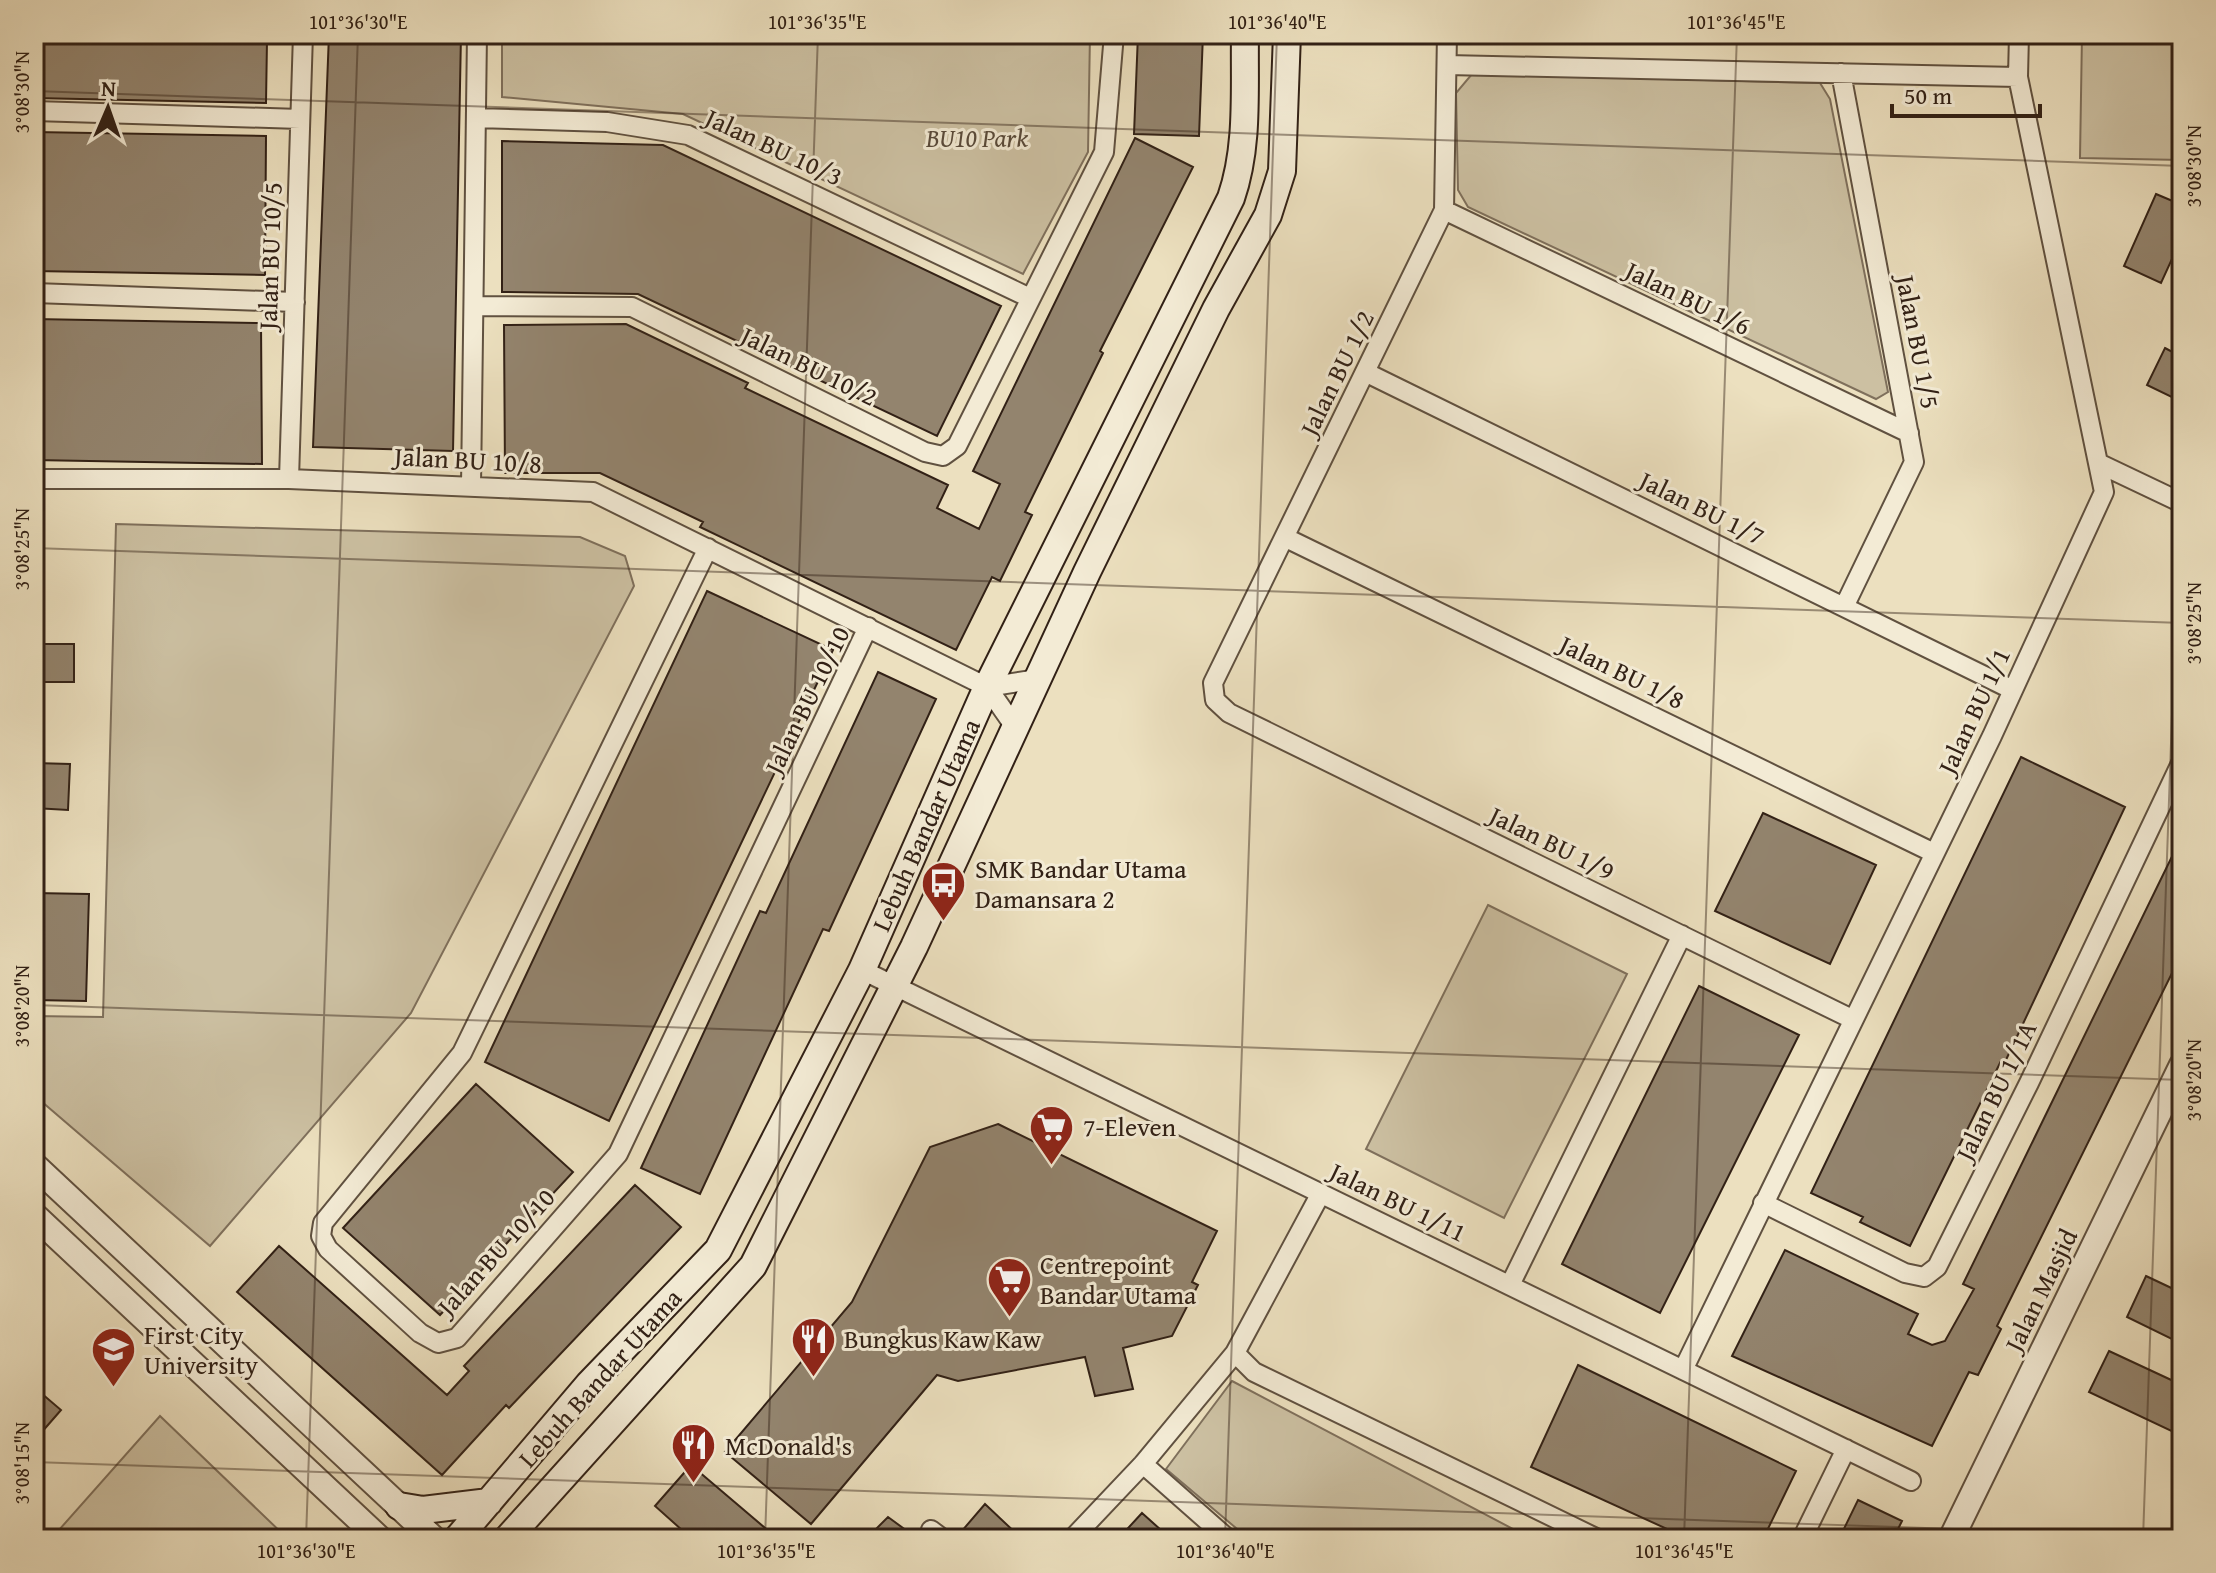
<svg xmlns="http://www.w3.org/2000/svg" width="2216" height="1573" viewBox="0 0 2216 1573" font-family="'Gentium Book Plus',serif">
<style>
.green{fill:#ccc0a2;stroke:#7f705c;stroke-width:2}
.building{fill:#93846e;stroke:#322116;stroke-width:2}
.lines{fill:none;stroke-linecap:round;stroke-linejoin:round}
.minor-casing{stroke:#605140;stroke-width:22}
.tertiary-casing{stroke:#605140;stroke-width:28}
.secondary-casing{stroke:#322116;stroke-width:30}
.minor{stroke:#f3ebd5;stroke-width:18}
.tertiary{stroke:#f3ebd5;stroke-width:24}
.secondary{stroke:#f3ebd5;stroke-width:26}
.ticks{fill:none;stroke:#322116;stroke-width:2;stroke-opacity:0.45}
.labels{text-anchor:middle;stroke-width:6;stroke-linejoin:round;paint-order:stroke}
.park-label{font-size:26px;font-style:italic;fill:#584939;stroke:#f3ebd5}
.street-label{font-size:26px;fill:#322116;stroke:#f3ebd5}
.poi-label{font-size:26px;fill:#322116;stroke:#f3ebd5;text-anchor:start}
.neatline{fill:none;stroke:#322116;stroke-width:3}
.ticks-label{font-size:20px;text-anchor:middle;fill:#322116}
</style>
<rect width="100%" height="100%" fill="#ece0bf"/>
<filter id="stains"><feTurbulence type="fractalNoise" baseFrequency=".0025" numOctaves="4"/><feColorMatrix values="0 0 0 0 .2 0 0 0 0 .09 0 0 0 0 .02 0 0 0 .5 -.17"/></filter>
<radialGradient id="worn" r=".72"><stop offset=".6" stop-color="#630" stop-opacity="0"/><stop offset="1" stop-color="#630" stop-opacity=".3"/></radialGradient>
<path class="green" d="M502,34H1090L1088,152L1023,274L683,114L502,97Z
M2082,34H2182V160L2080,158Z
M1472,74L1820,83L1830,99L1888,392L1876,399L1468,207L1458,190L1456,93Z
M116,524L580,537L625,556L634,586L411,1013L210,1246L34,1095V1016L103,1017Z
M1488,905L1627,974L1504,1218L1366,1149Z
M1232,1381L1532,1539H1249L1166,1469Z
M160,1416L288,1539H51Z"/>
<path class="building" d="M329,34H461L453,451L313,447Z
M1138,34H1203L1199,136L1134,134Z
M34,36L267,40L266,103L34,98Z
M34,132L266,136L265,275L34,271Z
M1135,138L1193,167L1100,351L1103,353L1025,512L1032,515L1000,581L992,577L956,650L700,527L703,522L600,473H505L504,325L626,324L748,383L745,388L948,485L937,508L979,529L1000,484L973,471Z
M502,141L663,145L1001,306L937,436L638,294L502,292Z
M2156,194L2182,205V237L2161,283L2124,266Z
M34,319L261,323L262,464L34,460Z
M2165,348L2182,357V402L2147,385Z
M707,591L833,650L609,1121L485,1062Z
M34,644H74V682H34Z
M878,672L936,699L829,931L823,929L700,1194L641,1168L760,911L766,913Z
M2021,757L2125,807L2005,1062L2001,1061L1910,1246L1860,1222L1863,1217L1811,1193Z
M34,763L70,764L68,810L34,808Z
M1763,813L1876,865L1830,964L1715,911Z
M2182,836V953L1997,1326L2001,1329L1978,1375L1969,1372L1932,1446L1732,1356L1785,1250L1918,1314L1908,1334L1932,1345L1945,1341L1974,1289L1963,1284Z
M34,893L89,894L86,1001L34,1000Z
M1699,986L1799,1035L1660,1313L1562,1264Z
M476,1084L573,1172L440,1315L343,1228Z
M998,1124L1217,1231L1192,1282L1198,1285L1172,1336L1123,1348L1133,1389L1095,1396L1085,1357L958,1381L937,1375L811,1524L725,1452L852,1302L930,1147Z
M635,1185L681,1227L509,1408L506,1405L442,1475L237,1292L279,1246L447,1395L469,1371L464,1366Z
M2146,1276L2182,1293V1344L2127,1317Z
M2109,1351L2182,1385V1436L2089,1392Z
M1578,1365L1796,1471L1763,1539H1689L1531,1467Z
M34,1387L61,1410L34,1441Z
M691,1465L778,1539H692L655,1506Z
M1858,1500L1902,1521L1893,1539H1839Z
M985,1504L1022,1539H955Z
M1142,1513L1171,1539H1118Z
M888,1517L918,1539H866Z"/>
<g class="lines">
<defs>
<path id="minor" d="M1447,34L1444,210L1213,683L1215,700L1229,713L1852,1019
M1447,65L2018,77
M1841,73L1914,462L1844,607
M34,111L300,119
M476,118L607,122L688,135L1030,298
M1444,210L1909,433
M34,293L295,302
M474,306L632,307L925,452L943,456L957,446L1104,152L1114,34
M1367,373L2013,690
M2098,463L2182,503
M34,479H289L593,492L987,687L1015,727
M289,479L303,34
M471,486L477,34
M1286,538L1934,853
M708,548L462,1053L323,1223L321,1236L328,1249L420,1333L438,1343L457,1338L618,1154L868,627
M987,687L1038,679
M862,970L1911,1481
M1763,1203L1905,1273L1924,1277L1937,1267L2029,1083L2182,761
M1510,1285L1682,935
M1235,1353L1254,1372L1598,1539
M1683,1370L1992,736L2104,492L2018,77L2019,34
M1143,1464L1228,1539
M931,1530L943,1539
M1072,1539L1143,1464L1235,1353L1321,1193
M1802,1539L1846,1449"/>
<path id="tertiary" d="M34,1165L434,1539
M34,1215L380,1539
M1951,1539L2182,1065"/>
<path id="secondary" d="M399,1506L423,1510L489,1502
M457,1539L589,1384L718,1250L862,970L987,687L1231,198C1249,146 1244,89 1245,34
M507,1539L753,1266L914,947L1087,572L1216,309L1268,215L1282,171L1287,34"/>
</defs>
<use href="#minor" class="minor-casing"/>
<use href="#tertiary" class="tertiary-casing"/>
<use href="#secondary" class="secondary-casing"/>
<use href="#minor" class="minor"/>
<use href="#tertiary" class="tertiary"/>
<use href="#secondary" class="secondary"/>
</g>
<path class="ticks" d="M34,91L2182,166M34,548L2182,623M34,1005L2182,1080M34,1462L2182,1537M306,1539L358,34M765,1539L818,34M1225,1539L1277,34M1684,1539L1737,34M2143,1539L2182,431"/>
<defs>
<symbol id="bus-pin" viewBox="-11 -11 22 30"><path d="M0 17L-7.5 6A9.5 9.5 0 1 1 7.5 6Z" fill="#8f2418" stroke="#f3ebd5"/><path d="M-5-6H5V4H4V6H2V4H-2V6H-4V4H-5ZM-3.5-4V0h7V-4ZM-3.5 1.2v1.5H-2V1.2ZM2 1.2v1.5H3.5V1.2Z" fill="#fff"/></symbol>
<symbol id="supermarket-pin" viewBox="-11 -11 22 30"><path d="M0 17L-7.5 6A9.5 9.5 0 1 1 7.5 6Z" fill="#8f2418" stroke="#f3ebd5"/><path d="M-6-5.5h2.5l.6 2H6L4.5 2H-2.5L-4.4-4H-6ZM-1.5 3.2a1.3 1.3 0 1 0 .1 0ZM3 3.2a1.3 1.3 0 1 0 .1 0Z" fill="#fff"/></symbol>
<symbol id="restaurant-pin" viewBox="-11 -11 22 30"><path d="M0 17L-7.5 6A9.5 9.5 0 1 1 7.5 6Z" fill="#8f2418" stroke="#f3ebd5"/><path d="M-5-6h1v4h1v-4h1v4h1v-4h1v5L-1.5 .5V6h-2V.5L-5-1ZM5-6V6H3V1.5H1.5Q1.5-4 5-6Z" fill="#fff"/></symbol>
<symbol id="university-pin" viewBox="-11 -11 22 30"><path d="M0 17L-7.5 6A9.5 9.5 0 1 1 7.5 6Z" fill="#8f2418" stroke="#f3ebd5"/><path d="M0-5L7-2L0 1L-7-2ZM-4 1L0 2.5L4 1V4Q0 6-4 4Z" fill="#fff"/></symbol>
</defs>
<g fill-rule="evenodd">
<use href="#bus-pin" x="918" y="858" width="51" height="69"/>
<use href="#supermarket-pin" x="1026" y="1102" width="51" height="69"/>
<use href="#supermarket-pin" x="984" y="1254" width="51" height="69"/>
<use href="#restaurant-pin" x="788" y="1314" width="51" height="69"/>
<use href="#university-pin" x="88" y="1324" width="51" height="69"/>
<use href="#restaurant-pin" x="668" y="1420" width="51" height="69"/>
</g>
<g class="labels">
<g class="park-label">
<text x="977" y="147">BU10 Park</text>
</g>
<g class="street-label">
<text transform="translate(774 147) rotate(25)" y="9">Jalan BU 10/3</text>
<text transform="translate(270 256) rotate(-88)" y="9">Jalan BU 10/5</text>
<text transform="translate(1688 298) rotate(26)" y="9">Jalan BU 1/6</text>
<text transform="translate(1918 342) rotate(79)" y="9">Jalan BU 1/5</text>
<text transform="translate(809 366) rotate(26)" y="9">Jalan BU 10/2</text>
<text transform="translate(1337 373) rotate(-64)" y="9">Jalan BU 1/2</text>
<text transform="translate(468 460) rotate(3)" y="9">Jalan BU 10/8</text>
<text transform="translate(1702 508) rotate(26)" y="9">Jalan BU 1/7</text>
<text transform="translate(1622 672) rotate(26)" y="9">Jalan BU 1/8</text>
<text transform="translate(807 700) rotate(-64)" y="9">Jalan BU 10/10</text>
<text transform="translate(1974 711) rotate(-65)" y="9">Jalan BU 1/1</text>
<text transform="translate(926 825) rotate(-66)" y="9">Lebuh Bandar Utama</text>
<text transform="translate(1552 843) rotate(26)" y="9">Jalan BU 1/9</text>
<text transform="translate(1996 1091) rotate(-64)" y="9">Jalan BU 1/1A</text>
<text transform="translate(1398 1202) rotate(26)" y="9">Jalan BU 1/11</text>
<text transform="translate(496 1252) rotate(-48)" y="9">Jalan BU 10/10</text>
<text transform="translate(2041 1290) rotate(-64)" y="9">Jalan Masjid</text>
<text transform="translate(600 1378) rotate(-48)" y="9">Lebuh Bandar Utama</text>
</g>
<g class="poi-label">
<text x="975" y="878">SMK Bandar Utama<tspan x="975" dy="30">Damansara 2</tspan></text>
<text x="1083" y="1136">7-Eleven</text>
<text x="1040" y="1274">Centrepoint<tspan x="1040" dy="30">Bandar Utama</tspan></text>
<text x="144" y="1344">First City<tspan x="144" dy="30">University</tspan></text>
<text x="844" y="1348">Bungkus Kaw Kaw</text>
<text x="725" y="1455">McDonald's</text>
</g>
</g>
<rect width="2216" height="1573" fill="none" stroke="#ece0bf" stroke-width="88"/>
<g transform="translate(108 108) rotate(2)" stroke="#f3ebd5" stroke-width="6" paint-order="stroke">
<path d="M0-6L14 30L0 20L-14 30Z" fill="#322116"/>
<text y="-12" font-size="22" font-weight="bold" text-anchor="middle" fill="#322116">N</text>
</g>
<path d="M1892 104v12h148v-12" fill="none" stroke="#322116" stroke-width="4"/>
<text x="1904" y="104" font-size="24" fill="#322116" stroke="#f3ebd5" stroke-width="6" paint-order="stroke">50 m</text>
<rect x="44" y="44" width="2128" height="1485" class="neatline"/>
<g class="ticks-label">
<text x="358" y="29">101°36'30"E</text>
<text x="817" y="29">101°36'35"E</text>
<text x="1277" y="29">101°36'40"E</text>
<text x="1736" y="29">101°36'45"E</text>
<text transform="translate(22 92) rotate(-90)" y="7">3°08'30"N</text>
<text transform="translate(2194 166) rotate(-90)" y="7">3°08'30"N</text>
<text transform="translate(22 549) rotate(-90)" y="7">3°08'25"N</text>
<text transform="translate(2194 623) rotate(-90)" y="7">3°08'25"N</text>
<text transform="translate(22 1006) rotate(-90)" y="7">3°08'20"N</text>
<text transform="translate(2194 1080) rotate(-90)" y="7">3°08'20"N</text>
<text transform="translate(22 1463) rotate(-90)" y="7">3°08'15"N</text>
<text x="306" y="1558">101°36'30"E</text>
<text x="766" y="1558">101°36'35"E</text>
<text x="1225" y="1558">101°36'40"E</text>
<text x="1684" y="1558">101°36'45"E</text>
</g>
<rect width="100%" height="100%" filter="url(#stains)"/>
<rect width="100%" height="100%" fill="url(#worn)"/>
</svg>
